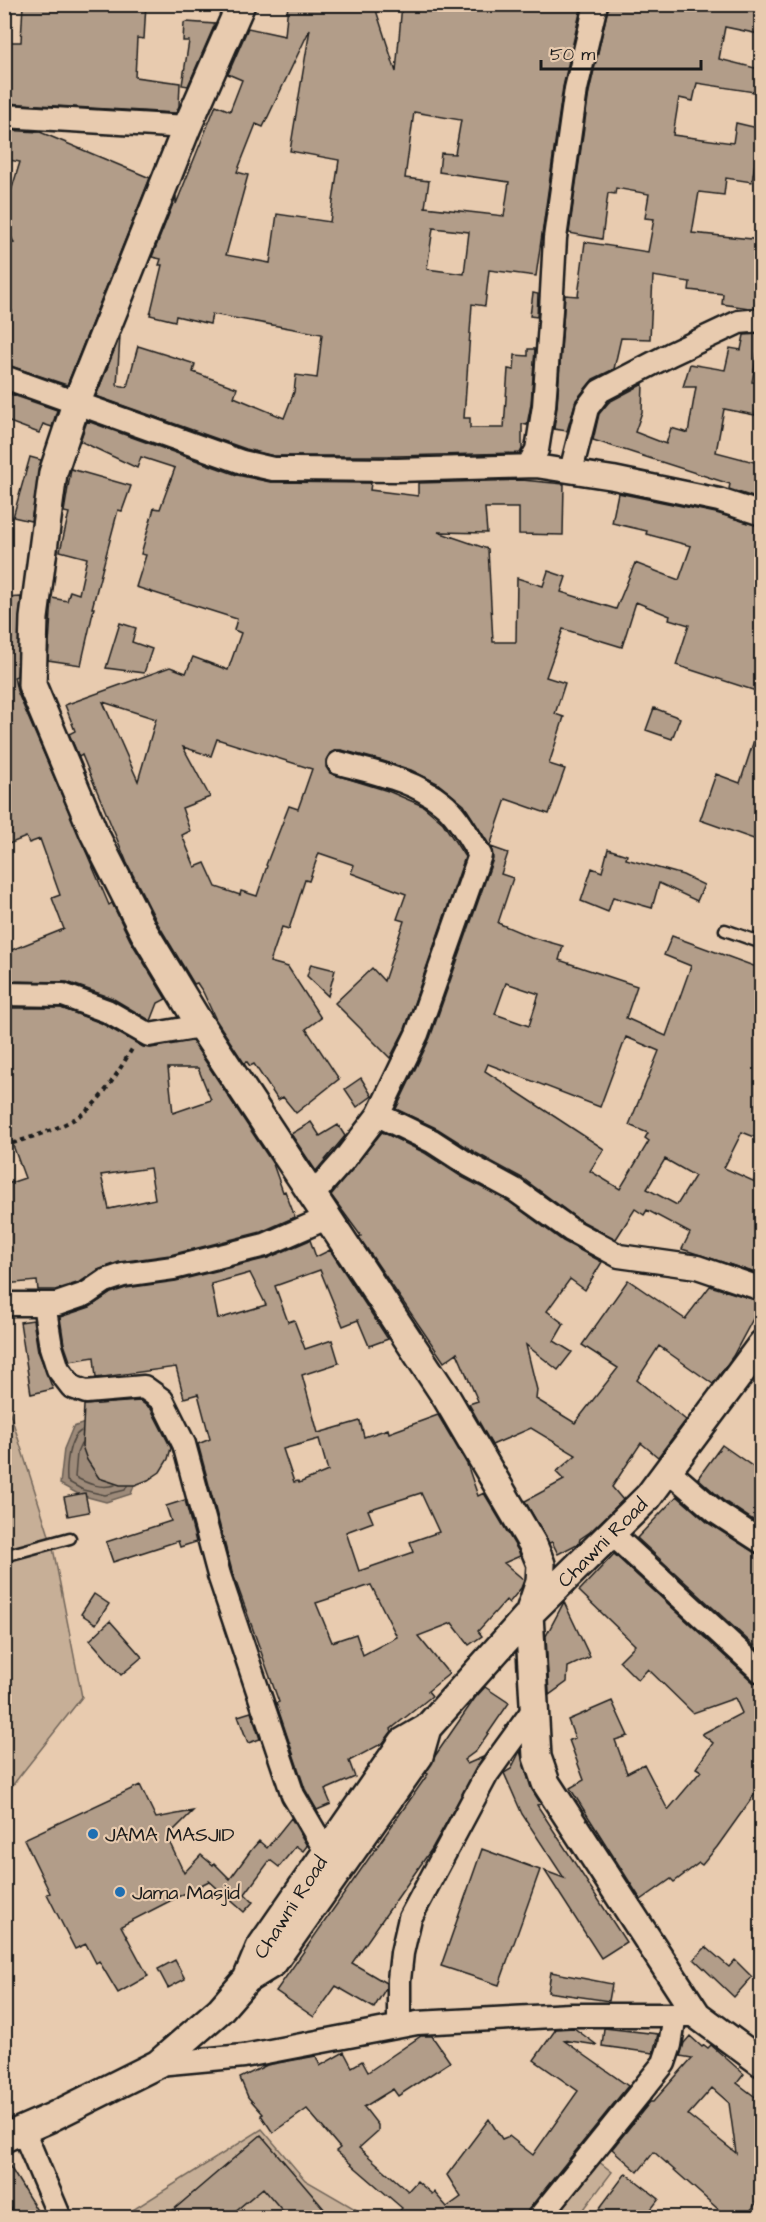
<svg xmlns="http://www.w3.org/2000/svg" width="766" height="2222" viewBox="0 0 766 2222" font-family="'Architects Daughter',sans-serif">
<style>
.green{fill:#c7af97;stroke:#72665a;stroke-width:1.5}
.water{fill:#9d8a79;stroke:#695e54;stroke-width:1.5}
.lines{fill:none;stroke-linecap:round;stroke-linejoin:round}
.shore{stroke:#504841;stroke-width:1.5}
.building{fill:#b29d89;stroke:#1c1c1c;stroke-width:1.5;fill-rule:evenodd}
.service-casing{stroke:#1c1c1c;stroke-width:15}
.minor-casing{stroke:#1c1c1c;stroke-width:27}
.tertiary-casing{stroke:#1c1c1c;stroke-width:32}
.path{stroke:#1c1c1c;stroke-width:4;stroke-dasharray:4.5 4.5;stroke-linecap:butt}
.service{stroke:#e8cbaf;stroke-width:10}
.minor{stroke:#e8cbaf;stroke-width:22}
.tertiary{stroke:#e8cbaf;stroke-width:27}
.poi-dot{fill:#1f6fb2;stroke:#e8cbaf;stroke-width:2}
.labels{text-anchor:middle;stroke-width:4.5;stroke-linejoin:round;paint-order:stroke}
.street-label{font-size:20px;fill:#1c1c1c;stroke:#e8cbaf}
.poi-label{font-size:20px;fill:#1c1c1c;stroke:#e8cbaf;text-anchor:start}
</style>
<rect width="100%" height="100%" fill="#e8cbaf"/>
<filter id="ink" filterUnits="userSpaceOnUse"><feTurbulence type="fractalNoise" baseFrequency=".0167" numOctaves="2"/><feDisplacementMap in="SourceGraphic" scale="12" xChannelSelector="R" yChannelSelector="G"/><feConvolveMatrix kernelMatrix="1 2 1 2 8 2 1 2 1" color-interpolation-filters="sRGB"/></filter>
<g filter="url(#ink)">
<path class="green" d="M4,1394L53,1548L82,1697L8,1791L5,1792Z
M262,2129L305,2180L369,2217L120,2218Z
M594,2158L612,2172L578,2217L549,2218Z"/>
<path class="water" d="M102,1417L135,1483L131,1494L106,1502L80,1495L60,1484L64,1449L73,1427Z"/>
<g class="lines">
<path class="shore" d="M81,1431C68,1438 66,1467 67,1481L83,1490L105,1495L125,1490L127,1486
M81,1444L77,1453L75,1477C88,1484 101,1489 115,1485"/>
</g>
<path class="building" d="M23,4H146L144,39L137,38L135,77L180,83L179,106L176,113L4,103V42H21Z
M288,4H374L396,72L402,4H426V6L462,10V4H582L563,87L536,276L489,270L485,306L472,304L464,418H470V428H504L508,369L514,370L515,355L528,356V349H535L531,404L527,425L522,424V449L520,453L397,456H274L246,449L96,396L120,336L117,385L127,387L138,346L195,364L193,372L237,388L234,397L284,418L294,392L296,375L317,378L322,334L212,314L210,324L176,316L175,321L150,315L162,265H159L161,259L152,257L176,196V204L216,105L230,111L242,80L228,74L248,28L285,36ZM310,29L290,151L339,160L330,222L277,214L270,263L226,255L248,175L237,172L256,124L263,127ZM414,112L461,120L455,154L441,153L439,172L509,182L504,216L425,207L429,181L405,178ZM433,228L469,232L464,274L427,269Z
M609,4H762L759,34L725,27L719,59L759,69L754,92L697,83L693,101L679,98L673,135L733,143L736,123L762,129V156H756L752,182L726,178L724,195L699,192L692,233L762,240V307L749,308L722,304L723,294L689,290L690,282L653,276L650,339L621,338L614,369L593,379L576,400L567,431L554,429L557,407L565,295L578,296L585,242L648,252L654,219L645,218L649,194L616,188L615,194L608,193L602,239L569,233L589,92Z
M186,22L215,24L188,86L182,85L189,41H183L184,23Z
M4,130L40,132L150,178L67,385L4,364V330L12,311L4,309V244L14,243L4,220V200L9,198L20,162L4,159Z
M533,293L538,294L537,317L530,316Z
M761,334L752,382L760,383L755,415L724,409L716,452L762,464V500L729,489L730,484L593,440L599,414L609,402L643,384L642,412L635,432L666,444L671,428L688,433L696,387H683L690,364L725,370L730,348L741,350L744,335Z
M4,392L57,410L52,427L43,424L39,433L4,420Z
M87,421L237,475L270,482L371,483L370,490L418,496V483L522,480L564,484L563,535L519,534V508H485L487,533L438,532L488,549L493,642H516L517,578L543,586L548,571L566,577L561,592L616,609L635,563L679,580L691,546L646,534L647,531L612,523L618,493L716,513L762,527V693L676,665L689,625L669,619L670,616L636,602L622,647L563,629L546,677L565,683L555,714L564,717L549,764L565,769L549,814L506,799L490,846L464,805L437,783L411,770L383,761L342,750H336L330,753L326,760V767L330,773L388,791L423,806L443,823L465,857L405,1029L390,1058L335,1003L372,968L384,981L404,921L397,919L406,894L351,873L354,865L319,853L309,881L305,880L289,929L282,927L270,962L288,967L321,1018L306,1029L339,1079L296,1113L283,1097L278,1100L254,1064L250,1066L247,1062L244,1063L216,1020L203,992L197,983L194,984L158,924L127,863L82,755L79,757L69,734L75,731L65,705L170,667L186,673L193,657L228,670L241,633L234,630L237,619L136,587L146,555L141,554L154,508L160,509L175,468L141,457L137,468L80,441ZM103,702L156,719L138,781ZM217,739L312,769L298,809L289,806L266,865L267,866L257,896L241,891L240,895L216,887L205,863L195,867L182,835L190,831L182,808L210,797L183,747L211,756Z
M30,457L41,460L31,521L13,517Z
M71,469L131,486L122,511L118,510L92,608H94L81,665L48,660L52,598L67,601L70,591L79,594L87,558L60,551L69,513L64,512Z
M21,597L17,676L14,677L17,691L109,905L112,903L130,940L166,999L158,1003L151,1021L112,998L67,982L4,981V953L64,929L52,898L60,895L40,839L29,843L26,837L4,846V598Z
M120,623L136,628L132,642L152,649L144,673L106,668Z
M654,708L680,718L672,739L646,730Z
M758,728H762V842L700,820L716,774L740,783Z
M491,847L508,853L501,874L513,878L498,923L531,937L563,946L559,960L637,986L626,1018L666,1036L691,966L664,955L672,936L762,969V1140L742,1132L724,1168L762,1185V1275L682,1249L690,1233L647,1210L644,1215L635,1209L616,1239L578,1219L522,1178L476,1153L438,1129L396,1109L430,1038L493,859ZM506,983L539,994L529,1026L495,1014ZM626,1037L659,1051L629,1125L648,1133L645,1138L649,1141L620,1189L590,1171L604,1149L485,1071L488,1064L600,1107ZM665,1159L695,1176L677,1205L647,1189Z
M608,849L627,855L626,859L683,875L704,885L697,901L659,883L652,908L613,897L608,912L581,901L592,868L602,872Z
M311,964L335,970L328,996L307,976Z
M4,1008H61L101,1023L143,1047L151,1048L192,1041L273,1164L283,1192L285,1191L295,1217L261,1232L170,1255L119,1262L98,1270L80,1282L55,1290H38L37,1281L4,1284V1185L25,1178L11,1140L4,1142ZM168,1068H198L211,1100L173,1113ZM150,1168L155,1199L109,1209L101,1175Z
M361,1078L372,1096L357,1107L345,1089Z
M311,1122L320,1136L338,1125L345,1136L316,1171L291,1134Z
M382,1132L425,1153L462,1177L508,1201L563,1241L602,1262L585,1290L570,1279L547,1311L564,1324L554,1341L572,1352L558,1370L526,1345L537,1390L536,1399L575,1423L618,1368L582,1345L628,1280L685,1319L710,1286L762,1302L733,1356L713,1384L659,1346L637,1380L686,1420L658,1457L641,1443L612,1487L623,1500L590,1532L580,1539L579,1543L558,1554L552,1542L549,1543L525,1501L564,1480L556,1472L576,1455L531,1428L492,1445L469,1404L478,1401L457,1353L444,1362L359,1237L361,1236L331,1195Z
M310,1240L316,1257L330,1250L388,1339L369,1346L358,1320L343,1326L320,1270L275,1286L288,1322L294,1320L305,1349L332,1340L339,1363L302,1375L318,1433L360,1421L364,1437L388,1429L389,1433L438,1415L467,1464L478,1496L484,1493L519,1552L520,1556L504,1563L524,1580L521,1588L509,1603L506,1600L478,1631L482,1636L469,1645L452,1623L418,1636L449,1674L428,1691L432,1696L391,1729L392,1731L383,1743L349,1761L355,1777L325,1790L331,1804L317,1810L305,1789L276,1703L279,1702L232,1571L198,1444L210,1439L198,1394L184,1398L176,1367L96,1378L94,1357L70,1361L64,1344L60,1317L90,1307L111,1293L126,1288L176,1281L268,1258ZM250,1273L266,1305L218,1319L211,1284ZM319,1439L328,1471L299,1483L298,1481L294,1482L283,1449ZM421,1493L439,1532L410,1542L414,1552L359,1571L346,1532L373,1522L368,1510ZM371,1585L397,1637L363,1655L356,1634L332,1642L316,1603Z
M33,1320L38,1351L53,1389L31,1394L20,1322Z
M140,1401L151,1409L171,1448L168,1459L160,1472L148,1480L135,1485H120L99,1478L87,1460L82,1446L84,1405Z
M722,1445L762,1473V1526L724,1501L698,1478Z
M85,1493L89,1512L68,1516L64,1497Z
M677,1496L708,1523L755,1553L762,1555V1653L637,1538Z
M185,1500L196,1542L180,1547L178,1541L113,1562L106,1542L171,1521L166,1506Z
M614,1554L753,1682L762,1685V1784L717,1847L702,1865L699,1863L674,1882L671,1879L641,1900L570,1788L584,1780L569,1740L575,1738L568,1720L612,1701L628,1736L615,1740L627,1773L644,1764L668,1810L701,1771L696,1768L713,1743L702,1734L742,1713L735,1698L693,1713L648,1669L638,1680L619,1661L635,1645L579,1591Z
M94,1594L109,1604L96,1624L81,1614Z
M564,1602L590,1657L568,1667L567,1682L549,1695L546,1636Z
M110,1621L142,1657L121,1675L90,1640Z
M485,1687L509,1703L476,1751L464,1760L467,1764L483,1757L431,1850L352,1963L386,1983V1988L374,2008L336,1986L314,2017L276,1991L428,1774L426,1773L435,1756L475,1698Z
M251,1712L260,1739L248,1743L238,1716Z
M520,1751L531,1788L541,1804L537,1805L626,1942L601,1958L545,1871L564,1878L522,1814L504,1773L511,1769Z
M140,1785L156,1818L193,1811L167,1837L184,1873L201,1855L213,1865L214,1863L230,1879L252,1849L259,1841L267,1848L291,1818L307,1846L303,1851L296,1846L279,1867L270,1860L245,1894L253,1902L244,1912L209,1881L121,1926L148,1976L118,1993L99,1961L96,1963L86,1944L75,1949L47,1894L50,1893L24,1839Z
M482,1849L540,1870L499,1985L441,1966Z
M706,1947L729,1967L735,1960L752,1977L734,1997L694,1959Z
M175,1960L185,1979L168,1988L158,1969Z
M551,1972L612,1984L609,2001L548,1992Z
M574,2028L597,2045L563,2040L628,2086L528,2210L526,2217H395L402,2208L336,2151L340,2148L307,2109L273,2133L261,2115L263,2114L248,2097L240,2078L267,2065L316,2056L320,2066L344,2052L352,2067L362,2061L368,2072L421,2036H432L450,2062L398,2096L393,2089L364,2107L378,2125V2131L359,2148L408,2191L417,2181L432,2194L434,2192L447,2207L461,2197L447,2175L489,2119L502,2139L509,2136L533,2155L578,2091L534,2060L556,2029Z
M604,2028L658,2034L653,2053L602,2046Z
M690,2036L702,2047L704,2045L708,2048L711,2045L744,2074L737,2083L762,2102V2195L746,2217H727L654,2152L638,2172L612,2149L650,2102H653L692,2058L680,2056L684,2043ZM712,2088L729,2103L736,2153L688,2115Z
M261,2135L331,2217H288L263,2188L228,2217H165Z
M4,2157L41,2217H16L4,2198Z
M626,2173L659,2199L645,2217H593Z"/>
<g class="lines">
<defs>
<path id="service" d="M725,930L762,943
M4,1556L70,1538"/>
<path id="minor" d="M4,116L187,127
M4,377L242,462L273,469H292L397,470L536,466L613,478L719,500L762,514
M528,466L537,450L544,406L551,310L555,238L576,89L596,4
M571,471L587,408L600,391L671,354L739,322L762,320
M4,994L63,995L107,1011L149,1035L201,1026
M378,1115L432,1141L469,1165L515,1190L571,1230L619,1256L697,1267L762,1289
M313,1195L343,1161L378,1115L417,1034L480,855C469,838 458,815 442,803C412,779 375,773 339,763
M4,1304H57L86,1294L105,1281L123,1275L173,1268L265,1245L329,1217
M44,1304L51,1347L58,1369L72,1387L86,1392L144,1387L162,1400L184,1444L219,1575L293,1795L334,1865
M668,1470L716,1512L762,1542
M611,1533L762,1672
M399,2026V1980L402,1953L410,1918L487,1774L534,1709
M158,2064L244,2056L417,2023L571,2015H697
M23,2130L60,2218
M539,2218L664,2063L670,2045L675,2015"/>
<path id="tertiary" d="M241,4L187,127L76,404L53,473L34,618L32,685L94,833L144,932L201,1026L446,1397L533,1545L541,1564L540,1582L529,1614L537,1757L546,1783L697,2015L762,2063
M247,1979L260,1948L403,1742L427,1728L529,1614L648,1497L762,1344
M4,2138L50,2118L158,2064L220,2010L247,1979L273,1963L419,1756L427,1728"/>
</defs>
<use href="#service" class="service-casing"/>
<use href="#minor" class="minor-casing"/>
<use href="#tertiary" class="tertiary-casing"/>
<path class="path" d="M4,1146C31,1137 62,1129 85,1112C105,1096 119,1070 132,1049"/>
<use href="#service" class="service"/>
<use href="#minor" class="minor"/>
<use href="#tertiary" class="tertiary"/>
</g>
</g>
<g class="poi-dot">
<circle cx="93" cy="1834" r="6"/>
<circle cx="120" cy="1892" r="6"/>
</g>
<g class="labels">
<g class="street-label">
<text transform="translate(602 1542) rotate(-45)" y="7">Chawni Road</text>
<text transform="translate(290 1907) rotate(-57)" y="7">Chawni Road</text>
</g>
<g class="poi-label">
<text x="105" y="1841">JAMA MASJID</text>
<text x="132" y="1899">Jama Masjid</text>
</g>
</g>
<rect width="766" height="2222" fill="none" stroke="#e8cbaf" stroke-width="24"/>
<rect x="12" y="12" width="742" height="2198" fill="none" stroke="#1c1c1c" stroke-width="2" filter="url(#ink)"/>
<path d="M541 60v9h160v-9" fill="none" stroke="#1c1c1c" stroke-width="3"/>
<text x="550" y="60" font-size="18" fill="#1c1c1c" stroke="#e8cbaf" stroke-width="4.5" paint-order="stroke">50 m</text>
</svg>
